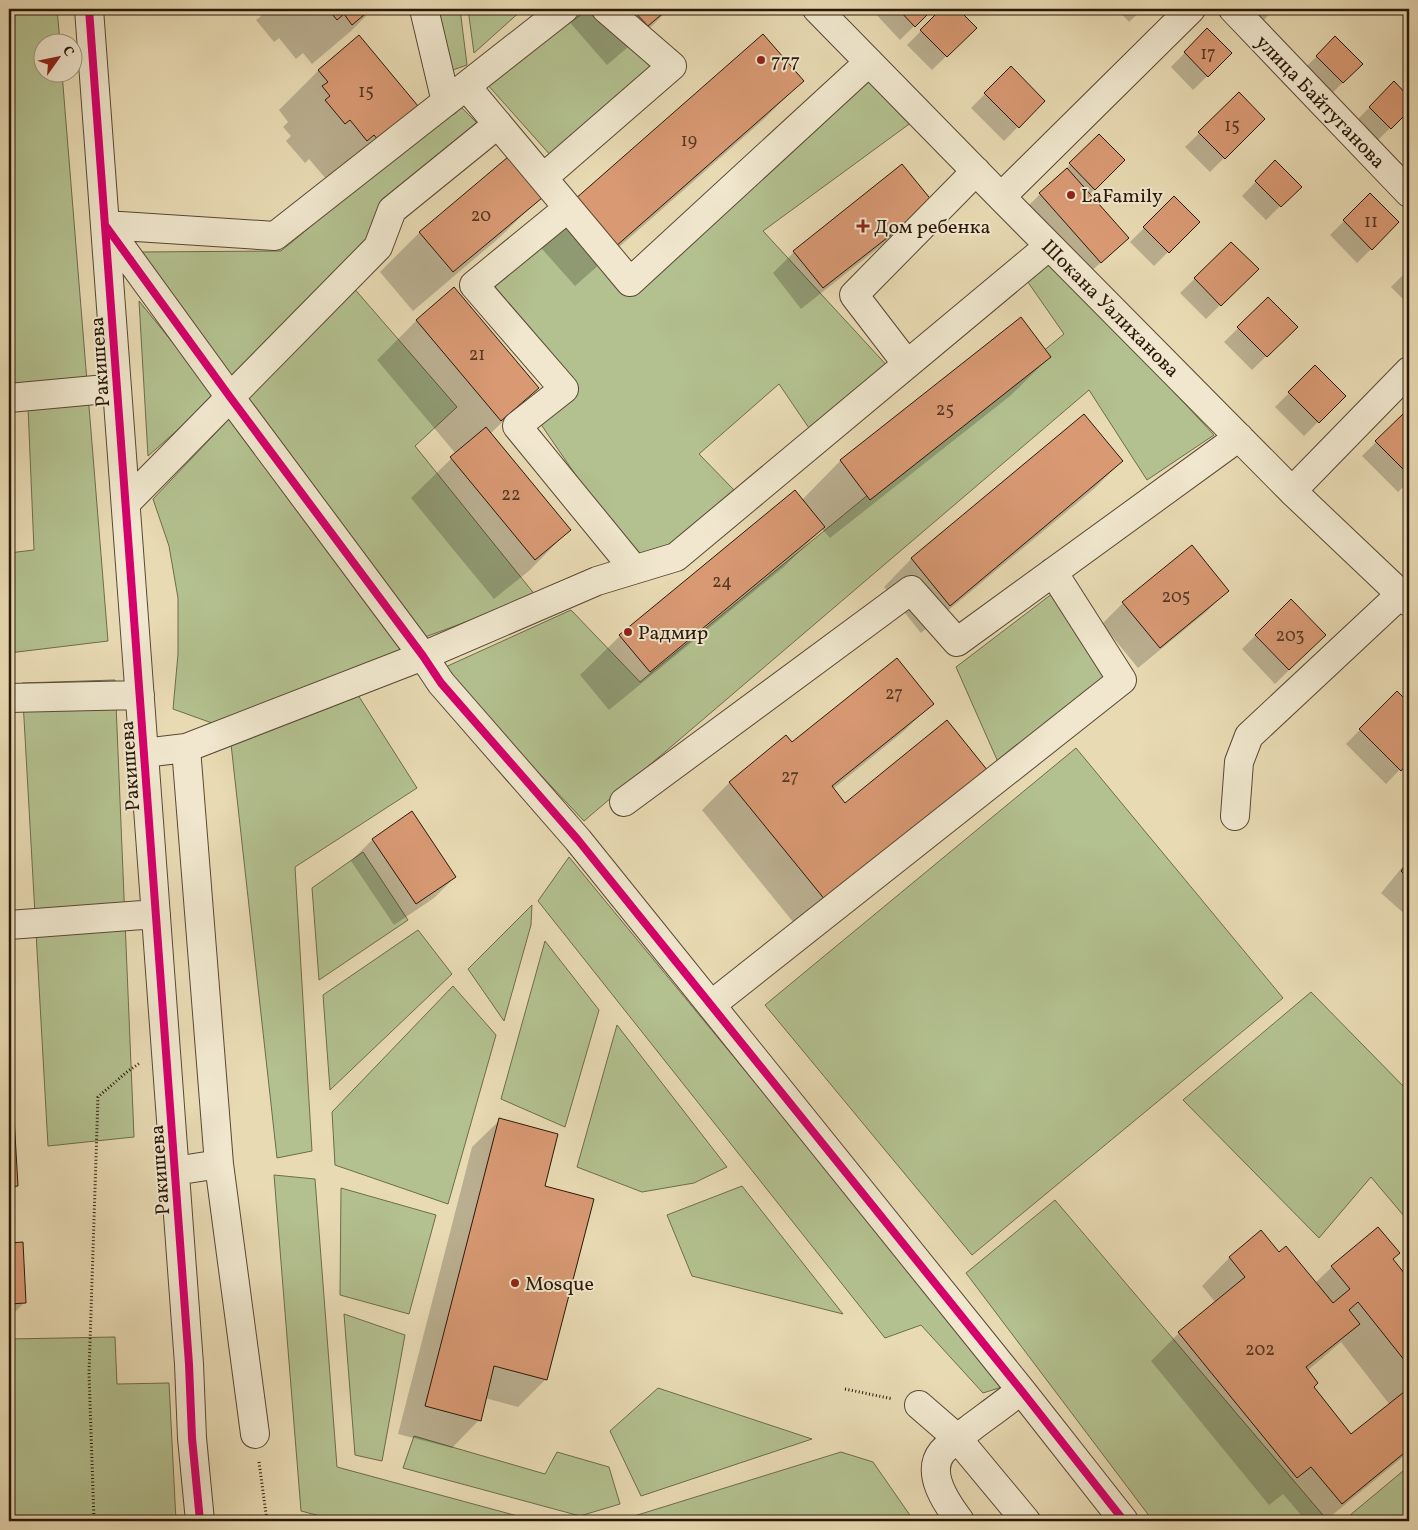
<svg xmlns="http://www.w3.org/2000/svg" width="1418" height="1530" viewBox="0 0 1418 1530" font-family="Vollkorn,serif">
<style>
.green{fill:#b3c08f;stroke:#6e6c4c}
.shadow{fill:#0003;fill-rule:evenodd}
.building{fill:#d89973;stroke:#2a1808}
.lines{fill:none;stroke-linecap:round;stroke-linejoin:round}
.minor-casing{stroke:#5a4833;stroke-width:30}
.path{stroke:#2a1808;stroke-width:3;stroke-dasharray:1 2.5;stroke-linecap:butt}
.minor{stroke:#f0e7ce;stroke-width:28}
.cycleway-casing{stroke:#f0e7ce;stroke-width:11}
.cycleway{stroke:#d6006c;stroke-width:8}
.poi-dot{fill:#8f2418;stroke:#f0e7ce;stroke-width:2}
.labels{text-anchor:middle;stroke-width:4;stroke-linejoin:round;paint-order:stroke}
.number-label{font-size:18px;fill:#563823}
.poi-label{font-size:20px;fill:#2a1808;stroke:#f0e7ce;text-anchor:start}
.street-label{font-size:20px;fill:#2a1808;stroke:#f0e7ce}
</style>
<rect width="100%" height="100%" fill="#e8dab3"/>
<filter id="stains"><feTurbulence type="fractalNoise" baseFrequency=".004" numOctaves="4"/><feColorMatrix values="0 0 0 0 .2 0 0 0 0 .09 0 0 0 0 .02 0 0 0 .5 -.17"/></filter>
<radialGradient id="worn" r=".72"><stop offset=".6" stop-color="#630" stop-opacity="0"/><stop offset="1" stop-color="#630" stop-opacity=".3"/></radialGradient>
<path class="green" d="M9,9H57L60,42H42V72L62,73L108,641L9,653V553L34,550L27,383L9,386Z
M432,9H460L467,65L447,72Z
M468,9H523L474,53Z
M589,9H602L653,70L552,157L486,83Z
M867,77L912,122L763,231L891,370L811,431L779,384L699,454L735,491L683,542L632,557L540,423L579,389L493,284L569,221L632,294Z
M458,104L479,125L370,246L232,380L140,252L281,251Z
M1048,257L1214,435L1147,480L1089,390L584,821L441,669L571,610L640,682L1064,334L1023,275Z
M352,286L457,407L415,446L536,596L425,637L243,398Z
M139,301L216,396L148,456Z
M230,418L408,650L212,723L173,709L178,654V598L169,546L153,499Z
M1057,590L1110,678L998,762L956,667Z
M115,680L134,1137L48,1146L22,683Z
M358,695L417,788L295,867L312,1151L277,1158L231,744Z
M1076,748L1283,998L972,1255L765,1005Z
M363,852L408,920L319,980L312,888Z
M569,857L1005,1386L983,1393L921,1325L885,1338L538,901Z
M532,905L531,925L504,1021L468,969Z
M418,930L452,974L330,1090L323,995Z
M545,941L599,1010L565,1127L501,1099Z
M453,986L496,1035L448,1204L335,1165L332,1112Z
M1311,992L1409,1092V1222L1371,1177L1319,1238L1183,1100Z
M617,1025L727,1167L694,1183L642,1192L577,1167Z
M274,1175L315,1179L337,1467L536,1521H339L301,1511Z
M742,1186L843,1314L692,1276L667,1215Z
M341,1188L436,1215L409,1314L340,1295Z
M1055,1200L1328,1521H1153L966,1273Z
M344,1314L405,1335L382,1461L355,1455Z
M115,1337L117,1384L169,1383L176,1521H9V1339Z
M658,1388L812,1439L641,1496L610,1431Z
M414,1436L545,1474L557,1452L609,1467L620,1504L580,1516L403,1468Z
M841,1452L873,1462L914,1521H618Z
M1409,1466V1521H1343Z"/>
<path class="shadow" d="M255,9H373L351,31L312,64L303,53L296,59L279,38L274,42L256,20L261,16Z
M558,9H669L649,29L607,65Z
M874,9H931L900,40L872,10Z
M943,9H956L975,28L932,70L907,45Z
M1117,9H1143L1129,22Z
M1253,9H1274L1264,20Z
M1207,30L1231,53L1193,90L1171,67Z
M359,37L382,152L327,180L309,159L305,163L286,141L291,136L283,127L288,122L279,110L318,71Z
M1335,38L1362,64L1329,96L1303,70Z
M1011,68L1043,101L1004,141L971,108Z
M802,81L763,120L575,286L535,241Z
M1394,83L1409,99V109L1376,142L1356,121Z
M1239,94L1263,119L1210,172L1185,147Z
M1099,136L1123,160L1089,195L1128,238L1086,276L1026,208Z
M1275,162L1300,187L1266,220L1242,196Z
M902,166L910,223L801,309L773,273L794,252Z
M1370,195L1398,222L1357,263L1330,235Z
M540,198L500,237L413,311L380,272L420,232Z
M1174,198L1198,222L1154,266L1130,242Z
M1231,243L1257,269L1206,319L1180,293Z
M1409,269V305L1391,287Z
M454,289L537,388L490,434L569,530L530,570L494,599L411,498L456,454L377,360L416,321Z
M1268,299L1296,327L1252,370L1224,342Z
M1020,319L1050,357L1010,396L830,538L822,529L784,567L609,710L580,675L620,636L802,500L840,461Z
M1315,367L1344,396L1304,436L1275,407Z
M1404,414L1409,420V481L1398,492L1362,456Z
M1084,415L1122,461L1094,489L921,633L884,587L911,559Z
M1227,591L1206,612L1138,668L1102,624L1123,603Z
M1291,600L1324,635L1275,684L1242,649Z
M1397,692L1409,705V760L1386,784L1346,744Z
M932,704L904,731L833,789L845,804L986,770L798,928L702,810L730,782L791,744Z
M412,813L455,877L434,898L394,925L351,861L372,840Z
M1409,859V918L1381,893Z
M9,1052L17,1186L9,1194Z
M500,1120L543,1187L546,1379L518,1407L485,1398L479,1420L452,1448L398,1434L472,1147Z
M1260,1232L1278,1254L1315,1283L1332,1267L1392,1260L1409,1280V1452L1325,1521H1306L1283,1494L1269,1505L1151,1361L1179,1333L1216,1303L1202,1286L1229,1258ZM1341,1342L1390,1405L1351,1436L1312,1387L1307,1371Z
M9,1244H21L25,1302L9,1318Z"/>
<path class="building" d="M328,9H371L352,25L344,14L337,20Z
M632,9H668L648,26Z
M898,9H933L915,27Z
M941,9H958L977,28L947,57L920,30Z
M1207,28L1232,53L1208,77L1184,52Z
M763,34L804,81L615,247L574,200Z
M359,35L423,112L383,146L374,135L367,141L350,120L345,124L325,100L330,96L322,86L328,82L318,70Z
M1335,36L1363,64L1343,83L1316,56Z
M1011,66L1045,101L1019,128L984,93Z
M1394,81L1409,97V111L1391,129L1369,107Z
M1239,92L1265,119L1225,159L1198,132Z
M1099,134L1125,160L1095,190L1069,163Z
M508,157L542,198L453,272L419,232Z
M1275,160L1302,187L1281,207L1255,181Z
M902,164L933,202L823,288L793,251Z
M1067,168L1129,238L1101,263L1039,193Z
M1370,193L1399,222L1372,250L1343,220Z
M1174,196L1200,222L1169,253L1143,227Z
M1231,242L1259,269L1221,306L1194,278Z
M454,287L539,388L501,421L416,320Z
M1268,297L1298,327L1267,357L1237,327Z
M1021,317L1051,357L870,500L840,460Z
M1315,365L1346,396L1319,423L1288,392Z
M1404,413L1409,418V475L1375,441Z
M1084,414L1123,461L950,606L911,558Z
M486,427L571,530L535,560L450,457Z
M795,490L825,527L650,672L619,635Z
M1192,545L1229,591L1160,648L1122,602Z
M1291,599L1326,635L1289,670L1255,635Z
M897,658L934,704L832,786L845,803L947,720L988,771L826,901L729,782L786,735L792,742Z
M1397,691L1409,703V762L1401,771L1359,729Z
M412,811L456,877L416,904L372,839Z
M1409,861V879L1401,871Z
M9,1031L18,1186L9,1187Z
M499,1118L558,1134L545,1186L594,1199L547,1380L494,1366L481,1421L425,1406Z
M1378,1227L1400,1253L1393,1259L1409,1279V1366L1358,1302L1349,1310L1360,1324L1306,1367L1318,1383L1314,1387L1351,1434L1409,1388V1449L1342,1504L1311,1467L1297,1478L1178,1332L1245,1277L1229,1257L1261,1230L1279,1252L1286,1246L1333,1303L1350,1289L1331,1266Z
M23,1242L26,1303L9,1304V1243Z"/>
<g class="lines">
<defs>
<path id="minor" d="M89,9L189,1364L192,1438L200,1521
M424,9L446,102
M817,9L1001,197L1292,491L1409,602
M1233,9L1409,193
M466,86L630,282L869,62
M543,178L672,66L606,9
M1001,197L1191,9
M568,208L474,285L564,389L517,426L634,569
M105,225L230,397L423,656L441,683L578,840L1021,1390L1124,1521
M105,225L275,236L564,9
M907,364L854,295L976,171
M9,398L117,388
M1292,491L1409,371
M126,503L378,247L392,210L498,124
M9,698L140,695
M186,748L219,1164L255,1434
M144,753L186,748L423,656L597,581L676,557L1049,246
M624,802L911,590L957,642L1239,437
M1235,816L1239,762L1249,736L1401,594
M9,925L156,914
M711,1005L1122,680L1053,572
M175,1171L219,1164
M919,1405L957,1438L1026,1521
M960,1521C947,1504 925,1473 942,1452C951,1442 962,1435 972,1427C988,1415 1005,1403 1021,1390"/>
</defs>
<use href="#minor" class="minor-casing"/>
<path class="path" d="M845,1389L893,1399
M259,1462L267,1521
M94,1521L89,1373L98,1097L128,1071L140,1063"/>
<use href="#minor" class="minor"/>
<defs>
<path id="cycleway" d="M89,9L189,1364L192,1438L200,1521
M105,225L230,397L423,656L441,683L578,840L1021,1390L1124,1521"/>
</defs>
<use href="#cycleway" class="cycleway-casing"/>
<use href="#cycleway" class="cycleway"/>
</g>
<g class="poi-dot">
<circle cx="761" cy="60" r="5"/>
<circle cx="1071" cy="195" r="5"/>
<path d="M860.5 218.5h5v5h5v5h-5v5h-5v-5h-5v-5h5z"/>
<circle cx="628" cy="632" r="5"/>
<circle cx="515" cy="1283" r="5"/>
</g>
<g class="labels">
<g class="number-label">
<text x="1208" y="59">17</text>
<text x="366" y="97">15</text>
<text x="1232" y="131">15</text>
<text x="689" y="146">19</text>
<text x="481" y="221">20</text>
<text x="1371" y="227">11</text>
<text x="477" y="360">21</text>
<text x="945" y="415">25</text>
<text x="511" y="500">22</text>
<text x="722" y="587">24</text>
<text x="1176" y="602">205</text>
<text x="1290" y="641">203</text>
<text x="894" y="699">27</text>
<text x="790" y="782">27</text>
<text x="1260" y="1355">202</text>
</g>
<g class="poi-label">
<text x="771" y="67">777</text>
<text x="1081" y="202">LaFamily</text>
<text x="874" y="233">Дом ребенка</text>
<text x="638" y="639">Радмир</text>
<text x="525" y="1290">Mosque</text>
</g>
<g class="street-label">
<text transform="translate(1321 101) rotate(46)" y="7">улица Байтуганова</text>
<text transform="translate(1111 308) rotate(45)" y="7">Шокана Уалиханова</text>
<text transform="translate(99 362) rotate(-94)" y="7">Ракишева</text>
<text transform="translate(129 766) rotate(-94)" y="7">Ракишева</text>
<text transform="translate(159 1170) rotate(-94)" y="7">Ракишева</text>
</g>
</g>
<rect width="1418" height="1530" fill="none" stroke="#e8dab3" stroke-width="30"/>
<rect x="10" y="10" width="1398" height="1510" fill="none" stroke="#2a1808" stroke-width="2.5"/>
<rect x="15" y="15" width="1388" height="1500" fill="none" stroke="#2a1808"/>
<g transform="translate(58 58) rotate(57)"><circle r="24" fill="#f0e7ce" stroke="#a1947f"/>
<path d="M0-4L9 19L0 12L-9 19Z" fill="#8f2418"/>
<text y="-8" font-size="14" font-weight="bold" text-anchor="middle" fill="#2a1808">С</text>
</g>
<rect width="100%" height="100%" filter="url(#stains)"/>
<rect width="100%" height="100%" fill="url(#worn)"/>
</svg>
